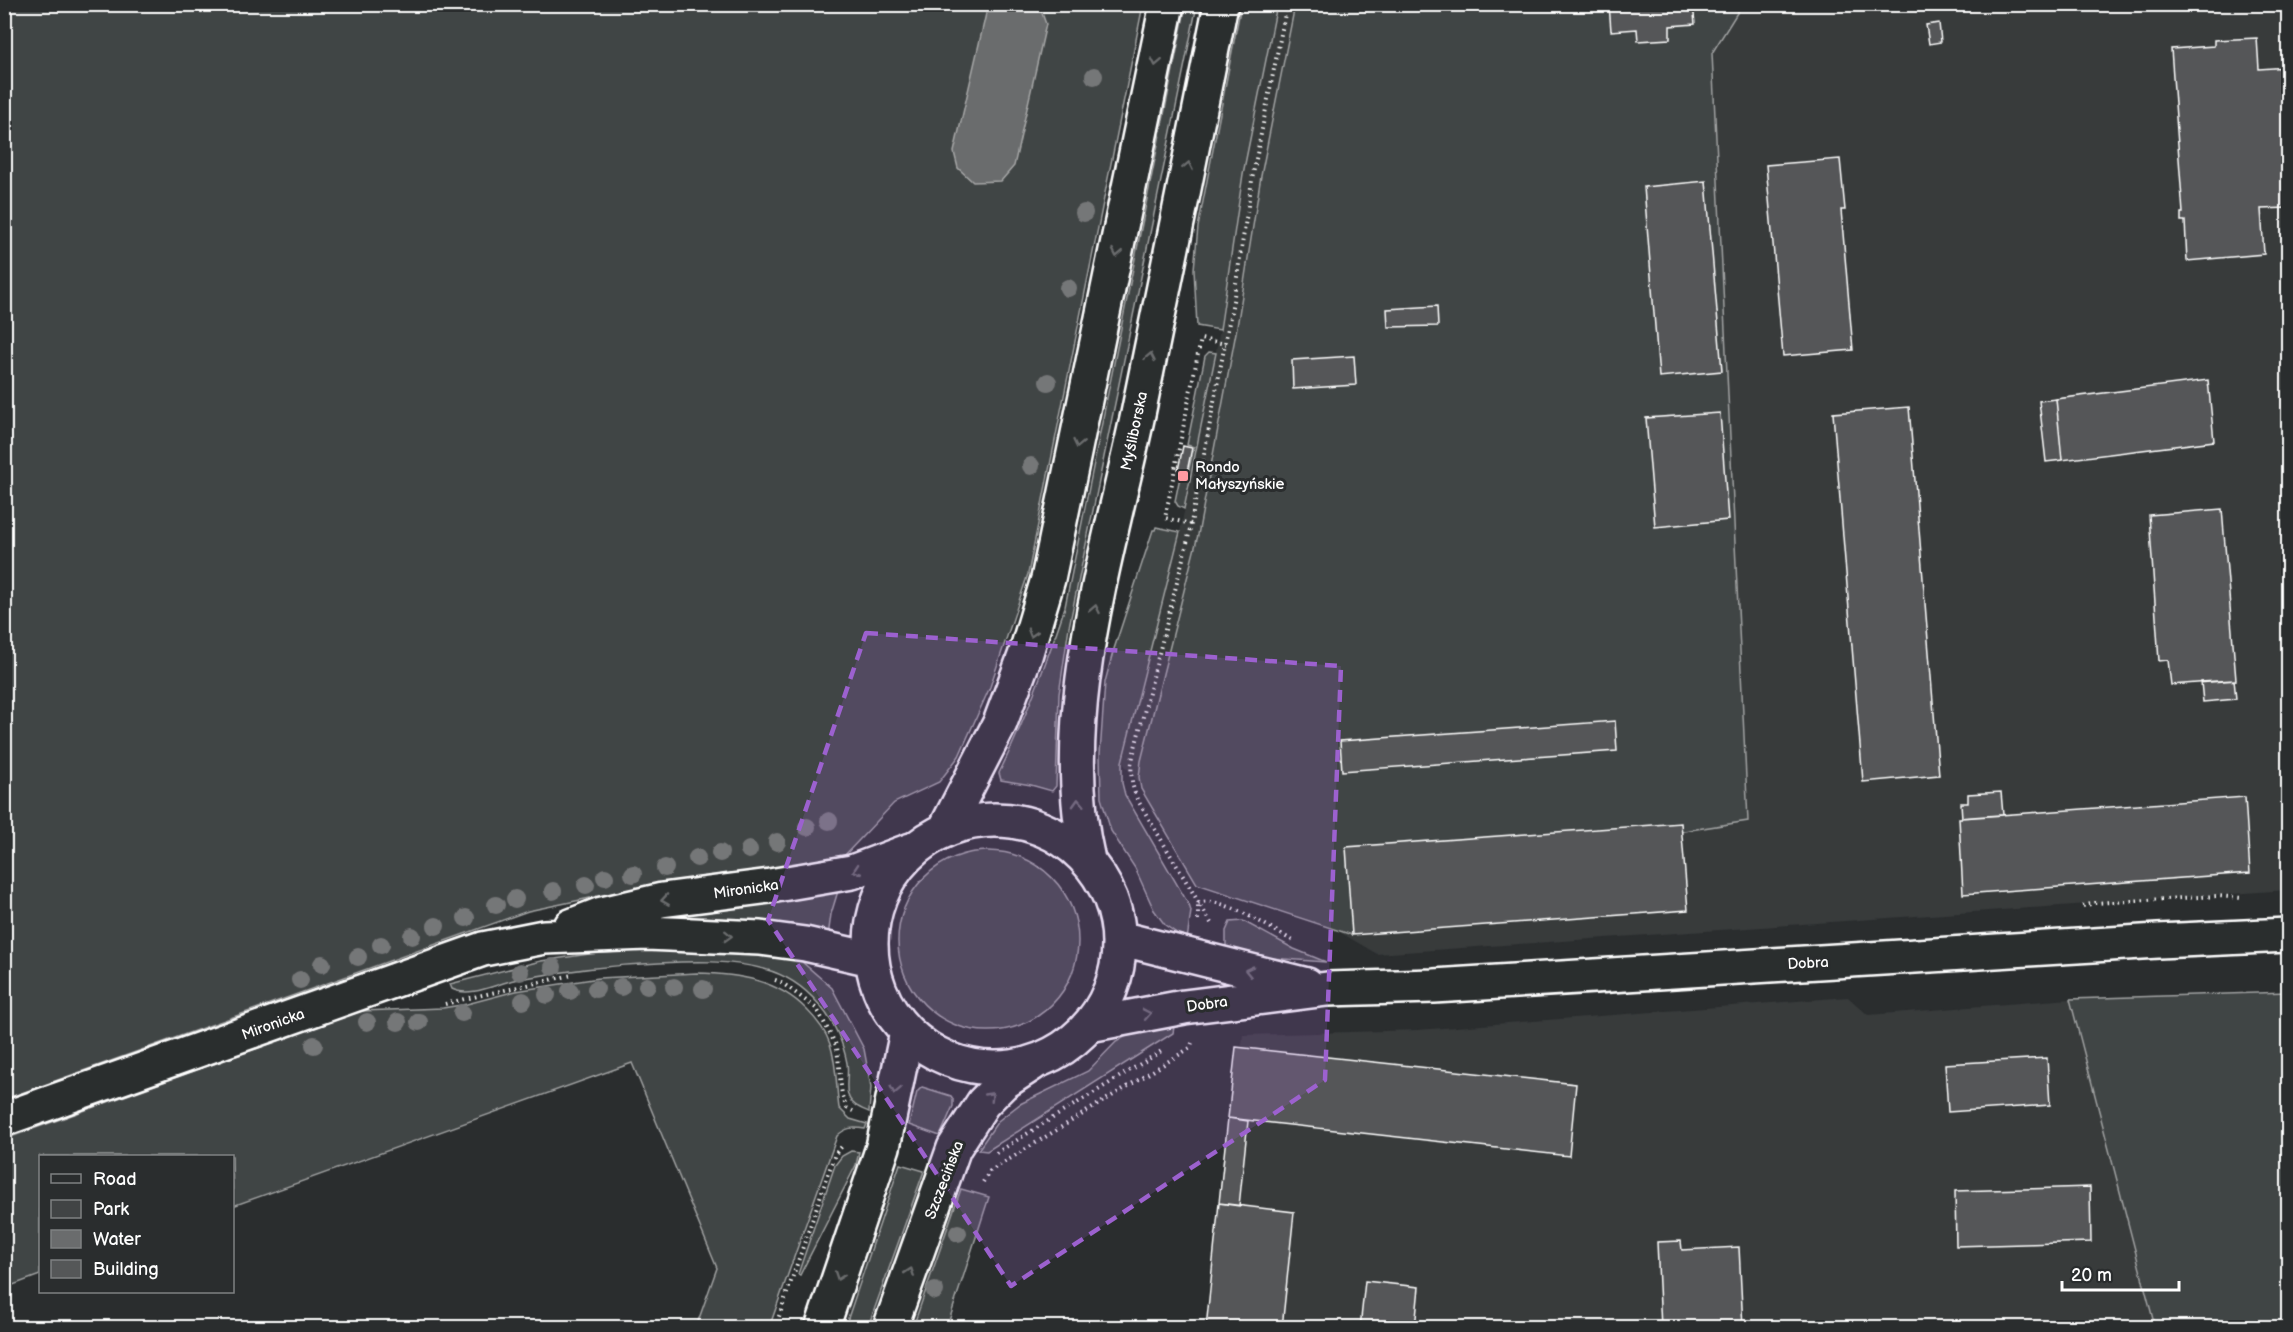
<svg xmlns="http://www.w3.org/2000/svg" width="2293" height="1332" viewBox="0 0 2293 1332" font-family="'Balsamiq Sans',sans-serif">
<style>
.built{fill:#373a3b}
.green{fill:#414445;stroke:#a0a2a2;stroke-width:1.5}
.water{fill:#6a6c6d;stroke:#a6a7a7;stroke-width:1.5}
.building{fill:#555758;stroke:#fff;stroke-width:1.5}
.lines{fill:none;stroke-linecap:round;stroke-linejoin:round}
.secondary-casing{stroke:#fff;stroke-width:38}
.path{stroke:#fff;stroke-width:4;stroke-dasharray:1.5 4.5;stroke-linecap:butt}
.secondary{stroke:#2a2d2e;stroke-width:33}
.tree{fill:#757778}
.oneway{stroke:#6a6c6d}
.marked{fill:#9c61cf;fill-opacity:0.2;stroke:#9c61cf;stroke-width:4.5;stroke-dasharray:12 8;stroke-linejoin:round}
.poi-dot{fill:#ff9aa2;stroke:#2a2d2e;stroke-width:2}
.labels{text-anchor:middle;stroke-width:6;stroke-linejoin:round;paint-order:stroke}
.street-label{font-size:15px;fill:#fff;stroke:#2a2d2e}
.poi-label{font-size:15px;fill:#fff;stroke:#2a2d2e;text-anchor:start}
</style>
<rect width="100%" height="100%" fill="#2a2d2e"/>
<filter id="ink" filterUnits="userSpaceOnUse"><feTurbulence type="fractalNoise" baseFrequency=".0167" numOctaves="2"/><feDisplacementMap in="SourceGraphic" scale="12" xChannelSelector="R" yChannelSelector="G"/><feConvolveMatrix kernelMatrix="1 2 1 2 8 2 1 2 1" color-interpolation-filters="sRGB"/></filter>
<g filter="url(#ink)">
<path class="built" d="M1266,5H2288V890L1377,954L1185,841L1122,762L1180,532L1220,330Z
M1848,997L1868,1015L2070,999L2155,1327L1209,1328L1243,1035L1417,1030Z"/>
<path class="green" d="M5,5H1143L1028,574L990,687L959,756L939,782L894,803L843,857L772,871L628,890L528,911L5,1099Z
M1186,5H1197L1069,627L1059,694L1056,786L1052,791L1031,785L1001,780L999,773C1026,719 1046,664 1065,607Z
M1241,5H1277L1243,174L1220,330L1197,326L1194,269L1198,227Z
M1295,5H1742L1712,53L1748,821L1425,871L1352,935L1197,884L1141,789L1139,777L1141,761L1198,535L1237,327L1261,176Z
M1209,352L1216,353L1184,509L1178,506L1175,501L1181,472L1188,473L1194,447L1187,445L1205,356Z
M1156,527L1180,532L1122,762V783L1125,795L1189,905L1191,911L1187,940L1165,925L1154,910L1135,868L1111,831L1101,798L1100,754L1105,682L1113,652L1153,530H1155Z
M898 941a90 90 0 1 1 180 0a90 90 0 1 1-180 0Z
M838,891L831,914L828,937L679,921L678,910Z
M1243,921L1294,949L1326,962L1270,958L1226,951V931L1230,922Z
M660,949L778,954L802,962L832,988L864,1049L871,1087L869,1112C860,1108 851,1105 848,1095C845,1086 849,1074 847,1063C839,1020 807,980 764,969C730,960 694,961 659,963C610,965 562,971 514,980C496,984 470,998 452,989L450,984L541,961L589,954Z
M697,973C738,974 777,979 807,1010C816,1019 826,1032 830,1044C837,1065 836,1087 839,1108L850,1119L867,1124L865,1129C853,1127 846,1127 837,1136L770,1325L760,1321L757,1327H696L717,1268L632,1063L233,1206L232,1156H40V1275L5,1288V1139L361,1011L443,1008L467,1004L516,991L599,978Z
M2288,992V1327H2155L2070,999Z
M1175,1020L1173,1033L987,1151L978,1150L998,1121L1020,1104L1088,1071L1116,1042L1143,1026Z
M922,1087L951,1096L953,1099V1106L940,1136L909,1125L917,1092Z
M851,1151L859,1152L856,1165L800,1275L798,1274L835,1165L842,1156Z
M900,1164L924,1171L868,1327H845Z
M961,1189L989,1197L947,1327H913Z"/>
<path class="water" d="M988,5H1039L1046,24L1014,166L1001,181L973,182L958,168L954,152Z"/>
<path class="building" d="M1609,4H1693L1695,24L1670,26V39L1638,41L1637,29L1611,31Z
M1939,23L1941,42L1929,44L1926,25Z
M2257,38L2259,69L2288,67V208L2261,209L2264,254L2187,261L2185,221H2181V213H2183L2171,49L2214,46V40Z
M1840,159L1845,210H1841L1853,350L1783,356L1766,165Z
M1706,181L1722,371L1659,377L1644,187Z
M1437,306L1438,326L1388,327L1387,309Z
M1354,356L1356,385L1293,389L1292,360Z
M2208,380L2214,441L2062,460L2056,399Z
M2056,399L2062,460L2046,462L2039,401Z
M1909,407L1939,775L1863,782L1833,413Z
M1720,413L1728,520L1655,527L1646,418Z
M1183,446L1192,448L1187,472L1178,470Z
M2222,509L2236,680L2171,685L2168,660L2159,661L2149,515Z
M2234,680L2236,699L2203,702L2201,682Z
M1615,721L1617,751L1342,771L1340,741Z
M2001,792L2003,815L1962,818L1961,803H1968V794Z
M2245,797L2250,873L1963,894L1959,818Z
M1681,823L1688,910L1352,935L1346,847Z
M1236,1047L1576,1084L1569,1156L1228,1118Z
M2047,1058L2050,1105L1948,1112L1945,1064Z
M1228,1118L1248,1121L1239,1206L1219,1203Z
M2090,1187L2091,1242L1956,1246L1955,1191Z
M1219,1203L1294,1212L1282,1328H1206Z
M1681,1241L1682,1250L1739,1247L1743,1328H1661L1657,1242Z
M1365,1281L1419,1287L1415,1328H1360Z"/>
<g class="lines">
<defs>
<path id="secondary" d="M871 944a124 124 0 1 1 248 0a124 124 0 1 1-248 0Z
M946,828L1000,723L1025,656L1048,579L1167,4
M1088,860C1054,719 1109,552 1138,414C1167,277 1193,141 1221,4
M571,926L602,914L662,900L770,886L852,872L911,850
M1119,938L1307,985
M1089,1025L1184,1007L1327,989L1434,986L2158,941L2288,935
M4,1119L483,949L544,937L647,933L760,938L805,944L871,959
M822,1328L883,1147L907,1032
M890,1328L954,1148L983,1103L1003,1083L1032,1064"/>
</defs>
<use href="#secondary" class="secondary-casing"/>
<path class="path" d="M1191,524L1165,518L1201,339L1226,344
M1198,903C1220,894 1273,930 1295,942
M2083,906L2095,903L2217,896L2243,898
M1198,920V904
M1211,923L1137,799C1131,784 1130,772 1133,756L1188,539L1234,296L1253,174L1287,4
M775,980L781,982L817,1009L837,1047L842,1096L847,1108L853,1111
M469,998L572,975
M445,1004L468,998
M996,1153L1163,1050
M983,1182L990,1171L1190,1048L1192,1043
M775,1328L835,1154L844,1144"/>
<use href="#secondary" class="secondary"/>
</g>
<g class="tree">
<circle cx="1094" cy="76" r="9"/>
<circle cx="1084" cy="213" r="9"/>
<circle cx="1068" cy="288" r="9"/>
<circle cx="1048" cy="382" r="9"/>
<circle cx="1031" cy="466" r="9"/>
<circle cx="829" cy="821" r="9"/>
<circle cx="807" cy="827" r="9"/>
<circle cx="777" cy="842" r="9"/>
<circle cx="749" cy="850" r="9"/>
<circle cx="720" cy="853" r="9"/>
<circle cx="697" cy="858" r="9"/>
<circle cx="665" cy="868" r="9"/>
<circle cx="633" cy="874" r="9"/>
<circle cx="605" cy="877" r="9"/>
<circle cx="586" cy="885" r="9"/>
<circle cx="553" cy="891" r="9"/>
<circle cx="515" cy="899" r="9"/>
<circle cx="496" cy="905" r="9"/>
<circle cx="466" cy="918" r="9"/>
<circle cx="436" cy="926" r="9"/>
<circle cx="412" cy="936" r="9"/>
<circle cx="381" cy="945" r="9"/>
<circle cx="358" cy="957" r="9"/>
<circle cx="322" cy="964" r="9"/>
<circle cx="553" cy="967" r="9"/>
<circle cx="520" cy="972" r="9"/>
<circle cx="300" cy="980" r="9"/>
<circle cx="647" cy="986" r="9"/>
<circle cx="621" cy="987" r="9"/>
<circle cx="674" cy="987" r="9"/>
<circle cx="596" cy="989" r="9"/>
<circle cx="703" cy="989" r="9"/>
<circle cx="570" cy="991" r="9"/>
<circle cx="547" cy="995" r="9"/>
<circle cx="523" cy="1001" r="9"/>
<circle cx="462" cy="1013" r="9"/>
<circle cx="367" cy="1022" r="9"/>
<circle cx="398" cy="1022" r="9"/>
<circle cx="419" cy="1022" r="9"/>
<circle cx="314" cy="1045" r="9"/>
<circle cx="958" cy="1233" r="9"/>
<circle cx="935" cy="1291" r="9"/>
</g>
<defs><path id="oneway-chevron" d="M-2-3.5L2.5 0L-2 3.5" fill="none" stroke-width="1.6" stroke-linecap="round" stroke-linejoin="round" transform="scale(1.5)"/></defs>
<g class="oneway">
<use href="#oneway-chevron" transform="translate(1156 62) rotate(101)"/>
<use href="#oneway-chevron" transform="translate(1188 166) rotate(-79)"/>
<use href="#oneway-chevron" transform="translate(1117 253) rotate(101)"/>
<use href="#oneway-chevron" transform="translate(1150 357) rotate(-79)"/>
<use href="#oneway-chevron" transform="translate(1078 444) rotate(102)"/>
<use href="#oneway-chevron" transform="translate(1095 609) rotate(-79)"/>
<use href="#oneway-chevron" transform="translate(1032 633) rotate(107)"/>
<use href="#oneway-chevron" transform="translate(1078 803) rotate(-92)"/>
<use href="#oneway-chevron" transform="translate(857 870) rotate(161)"/>
<use href="#oneway-chevron" transform="translate(665 900) rotate(171)"/>
<use href="#oneway-chevron" transform="translate(728 936) rotate(2)"/>
<use href="#oneway-chevron" transform="translate(1249 971) rotate(-167)"/>
<use href="#oneway-chevron" transform="translate(1147 1014) rotate(-11)"/>
<use href="#oneway-chevron" transform="translate(895 1090) rotate(101)"/>
<use href="#oneway-chevron" transform="translate(990 1096) rotate(-46)"/>
<use href="#oneway-chevron" transform="translate(910 1272) rotate(-71)"/>
<use href="#oneway-chevron" transform="translate(839 1276) rotate(109)"/>
</g>
</g>
<path class="marked" d="M866,633L1341,666L1325,1080L1011,1286L768,920Z"/>
<rect class="poi-dot" x="1177" y="470" width="12" height="12" rx="3"/>
<g class="labels">
<g class="street-label">
<text transform="translate(1134 431) rotate(-78)" y="5">Myśliborska</text>
<text transform="translate(746 889) rotate(-8)" y="5">Mironicka</text>
<text transform="translate(1808 963) rotate(-3)" y="5">Dobra</text>
<text transform="translate(1207 1004) rotate(-8)" y="5">Dobra</text>
<text transform="translate(273 1024) rotate(-20)" y="5">Mironicka</text>
<text transform="translate(944 1180) rotate(-69)" y="5">Szczecińska</text>
</g>
<g class="poi-label">
<text x="1195" y="472">Rondo<tspan x="1195" dy="17">Małyszyńskie</tspan></text>
</g>
</g>
<rect width="2293" height="1332" fill="none" stroke="#2a2d2e" stroke-width="24"/>
<rect x="12" y="12" width="2269" height="1308" fill="none" stroke="#fff" stroke-width="2" filter="url(#ink)"/>
<rect x="39" y="1155" width="195" height="138" fill="#2a2d2e" stroke="#7f8182" stroke-width="1.5"/>
<rect x="51" y="1174" width="30" height="9" fill="#2a2d2e" stroke="#7f8182" stroke-width="1.5"/>
<text x="93" y="1185" font-size="18" fill="#ffffff">Road</text>
<rect x="51" y="1200" width="30" height="18" fill="#414445" stroke="#7f8182" stroke-width="1.5"/>
<text x="93" y="1215" font-size="18" fill="#ffffff">Park</text>
<rect x="51" y="1230" width="30" height="18" fill="#6a6c6d" stroke="#7f8182" stroke-width="1.5"/>
<text x="93" y="1245" font-size="18" fill="#ffffff">Water</text>
<rect x="51" y="1260" width="30" height="18" fill="#555758" stroke="#7f8182" stroke-width="1.5"/>
<text x="93" y="1275" font-size="18" fill="#ffffff">Building</text>
<path d="M2062 1281v9h117v-9" fill="none" stroke="#ffffff" stroke-width="3"/>
<text x="2071" y="1281" font-size="18" fill="#ffffff" stroke="#2a2d2e" stroke-width="4.5" paint-order="stroke">20 m</text>
</svg>
